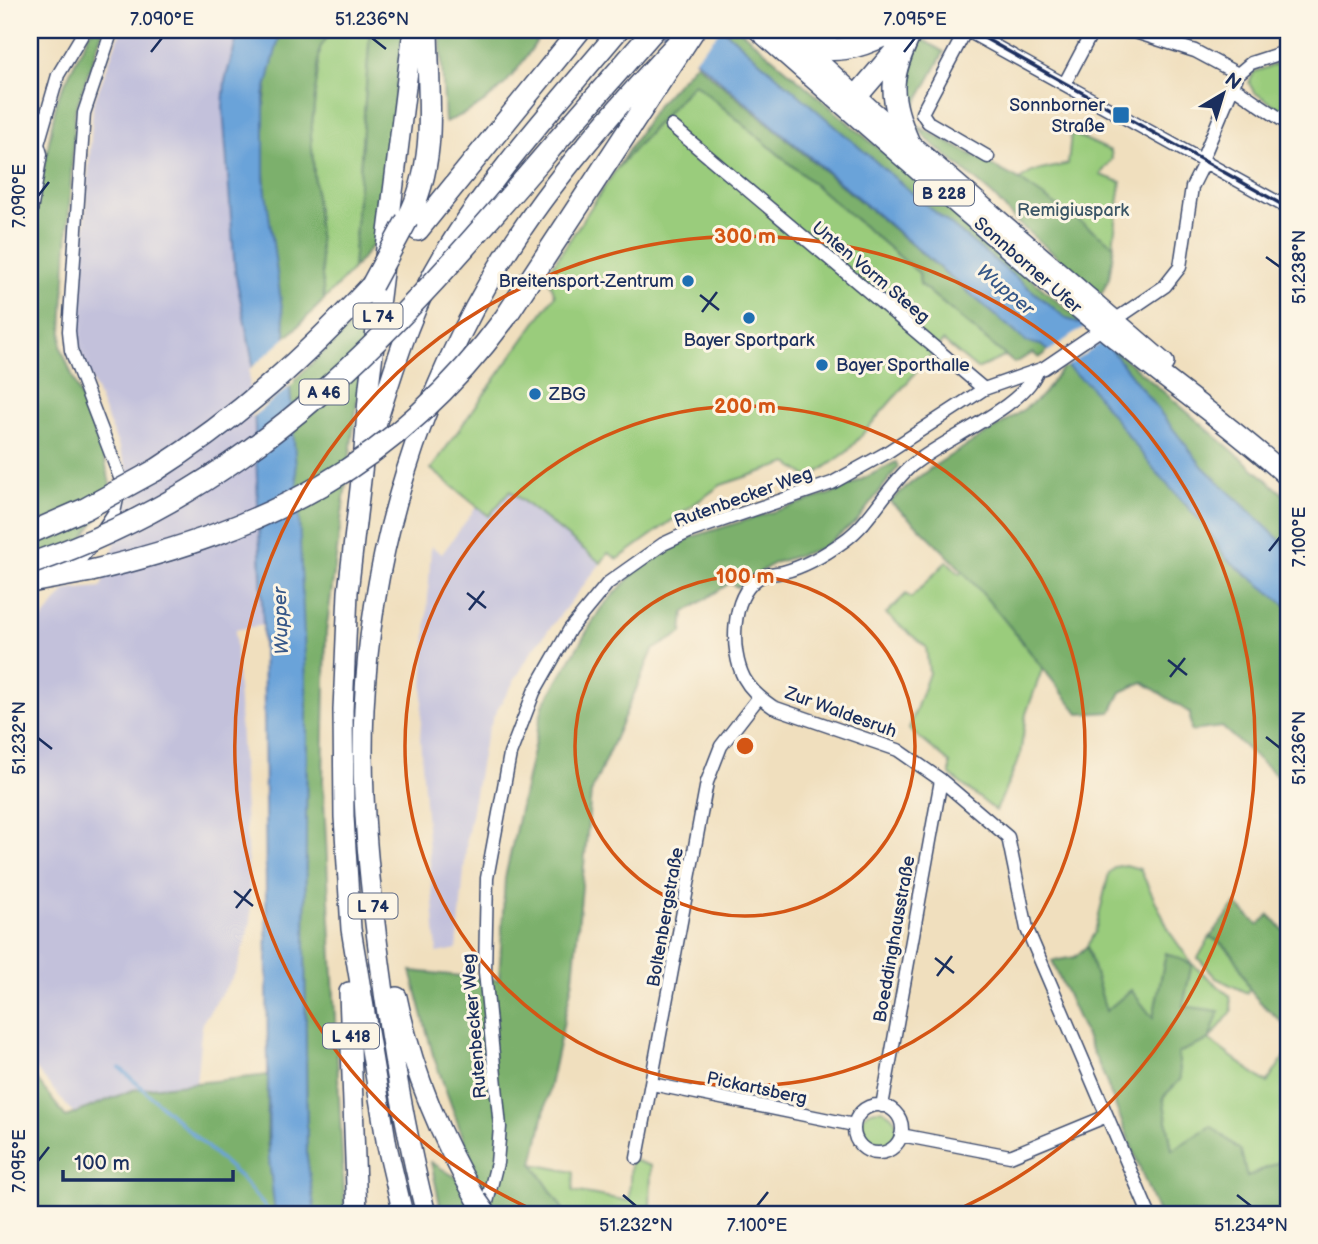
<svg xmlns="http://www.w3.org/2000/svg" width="1318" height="1244" viewBox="0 0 1318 1244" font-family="'Balsamiq Sans',sans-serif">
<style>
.industrial{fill:#c3c1db}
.green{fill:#9acc7c;stroke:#5a7e6d;stroke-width:2}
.forest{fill:#7bb06c;stroke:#4b7065;stroke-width:2}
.water{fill:#6aa3d9;stroke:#42699c;stroke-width:2}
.pier{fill:#f0dfbe}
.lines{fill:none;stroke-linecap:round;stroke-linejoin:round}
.stream{stroke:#6aa3d9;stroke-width:3.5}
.minor-casing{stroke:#3b496c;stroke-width:15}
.primary-casing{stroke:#3b496c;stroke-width:22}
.trunk-casing{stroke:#3b496c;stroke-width:22}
.motorway-casing{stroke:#3b496c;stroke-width:24}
.minor{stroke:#fff;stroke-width:12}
.primary{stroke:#fff;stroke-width:19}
.trunk{stroke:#fff;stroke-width:19}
.motorway{stroke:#fff;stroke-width:21}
.rail{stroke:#1b2f5e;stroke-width:3.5}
.trunk-bridge-casing{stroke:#3b496c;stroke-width:22;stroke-linecap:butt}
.motorway-bridge-casing{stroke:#3b496c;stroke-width:24;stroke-linecap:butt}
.trunk-bridge{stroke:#fff;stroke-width:19}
.motorway-bridge{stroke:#fff;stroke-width:21}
.ticks{fill:none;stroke:#1b2f5e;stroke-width:2.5}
.ring{fill:none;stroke:#d45514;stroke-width:3.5}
.poi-dot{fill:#1f6fb2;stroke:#fcf5e5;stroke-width:2.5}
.labels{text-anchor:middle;stroke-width:6;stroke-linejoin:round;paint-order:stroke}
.shield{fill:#fcf5e5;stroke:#5e6a86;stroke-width:2}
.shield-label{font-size:16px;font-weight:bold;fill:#1b2f5e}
.poi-label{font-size:18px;fill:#1b2f5e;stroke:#fcf5e5;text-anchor:end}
.park-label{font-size:18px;fill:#3b5666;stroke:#fcf5e5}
.street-label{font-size:18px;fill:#1b2f5e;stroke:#fcf5e5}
.water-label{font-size:19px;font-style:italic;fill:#375889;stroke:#fcf5e5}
.centre{fill:#d45514;stroke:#fcf5e5;stroke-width:3.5}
.ring-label{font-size:21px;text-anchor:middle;font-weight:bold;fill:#d45514;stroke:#fcf5e5;stroke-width:6;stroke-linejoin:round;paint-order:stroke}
.neatline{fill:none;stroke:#1b2f5e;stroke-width:2.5}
.ticks-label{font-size:18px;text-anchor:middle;fill:#1b2f5e}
</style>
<rect width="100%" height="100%" fill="#fcf5e5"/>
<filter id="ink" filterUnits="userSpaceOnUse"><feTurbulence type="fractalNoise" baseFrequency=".0143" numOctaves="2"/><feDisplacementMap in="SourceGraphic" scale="14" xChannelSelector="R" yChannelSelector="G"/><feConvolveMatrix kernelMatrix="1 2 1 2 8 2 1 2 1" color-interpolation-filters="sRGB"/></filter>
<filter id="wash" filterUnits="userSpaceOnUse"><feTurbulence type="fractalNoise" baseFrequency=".00686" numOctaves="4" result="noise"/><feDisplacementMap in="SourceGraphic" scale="28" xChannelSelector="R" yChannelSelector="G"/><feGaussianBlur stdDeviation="1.57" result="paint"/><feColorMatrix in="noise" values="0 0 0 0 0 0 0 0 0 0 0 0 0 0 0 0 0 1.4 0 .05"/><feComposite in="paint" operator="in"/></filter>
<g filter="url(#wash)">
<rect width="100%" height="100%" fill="#f0dfbe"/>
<path class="industrial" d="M121,30H239L225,81L224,135L235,272L252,358L263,625L235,630L251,921L236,972L202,1023L196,1083L131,1090L73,1113L30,1062V635L66,590L101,587L126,509L130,486L126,465L80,351L78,333L93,105Z
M510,490L601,563L532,651L493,717L484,744L467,837L457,949L437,953L420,738L431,546L442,554L477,506L489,516Z"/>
<path class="green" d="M332,30H370L353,269L324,300L311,135L320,48Z
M1288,60V114L1254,92L1249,83L1254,72Z
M694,82L919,273L920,284L1006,356L977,369L943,341L847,452L810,478L788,463L721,485L618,559L608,553L601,563L510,491L489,516L431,469L555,295L547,274L617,168Z
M1071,133L1111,151L1112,159L1100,175L1121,182L1109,277L994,196L1032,172L1068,164Z
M1025,501L1060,620L1026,714L1020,756L996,811L950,775V763L909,729L929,673L926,647L886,614L906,594L911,598L947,561L960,574Z
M1126,865L1140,869L1171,934L1192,964L1230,996L1232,1011L1209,1040L1267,1083L1288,1051V1158L1247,1177L1172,1151L1163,1097L1181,1079L1178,1052L1209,1040L1183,1006L1166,953L1153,1019L1106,1012L1087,946L1095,932L1109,873L1115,867Z
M1210,937C1232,947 1243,966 1250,989L1247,993L1216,978L1198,958Z
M859 1129a19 19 0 1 1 38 0a19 19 0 1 1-38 0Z
M631,1159L651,1166L650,1214H566L533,1164L574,1172L573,1191L629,1201Z"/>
<path class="forest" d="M91,30H103L75,111L61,347L104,457L113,497L30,610V414L34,405L30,383V241L57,99Z
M281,30H332L320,48L311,135L324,300L286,338C273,237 244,128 281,30Z
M370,30H403L378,239L353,269Z
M440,30H544C515,75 497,103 445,122Z
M724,30H740L1085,325H1076L1067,319L920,200Z
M805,30H871C848,45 830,41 805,30Z
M920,30H926L922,39L944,52L910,115L901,75Z
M696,63L1027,342L1041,345L1049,351L1039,358L1033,353L1014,363L920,284L919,273L694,83L617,168L657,105Z
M917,126L1018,179L1114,245L1109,278L1101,295L1017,222L994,196L926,138Z
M370,306L326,632L323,781L345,1214H315L307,1158L305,947L307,709L290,385Z
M1105,342L1288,498V548L1203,467Z
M1066,366L1090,385L1157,473L1206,527L1226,558L1288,607V786L1222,727L1191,731L1190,713L1143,682L1121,692L1111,712L1079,714C1020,640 964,562 890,502C935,457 990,437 1039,398C1050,389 1053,375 1066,366Z
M896,462L898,467L857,521L822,548L774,563L737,587L730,583L684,613L682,633L653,650L591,793L573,979L533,1164L566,1214H442L431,1162L490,1198L483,1192L433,1055L411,971L499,980L505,878L543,705L601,608L635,572L692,537L839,491Z
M1236,904L1258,925L1269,915L1288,935V1028C1277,1016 1256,1002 1249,988C1238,964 1236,949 1210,937Z
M1087,946L1106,1011L1131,990L1153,1018L1166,953L1192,964L1183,1006L1219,1011L1209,1040L1178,1053L1181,1079L1163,1097L1172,1150L1211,1126L1241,1151L1247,1177L1288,1158V1214H1158L1103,1074L1052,961L1075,957Z
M30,1071L66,1117L132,1090L268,1075L267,1142L276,1214H30Z"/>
<path class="water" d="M239,30H281L264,96V178L286,338L298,495L307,709L305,947L307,1157L315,1214H275L269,1159L263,625L252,358L235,272L223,107L225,81Z
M661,30H724L920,200L1067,319L1084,325L1105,342L1203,467L1288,548V607L1226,558L1206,527L1157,473L1089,385L1041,345L1027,342Z"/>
<path class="pier" d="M679,30H721L691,63L668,42Z
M1087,325L1104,341L1064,368L1046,353Z
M289,335L294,383L251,418L249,370Z"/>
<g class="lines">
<path class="stream" d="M120,1068L240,1177L271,1214"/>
</g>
</g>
<g filter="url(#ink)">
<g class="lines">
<defs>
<path id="minor" d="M950,30H966L1288,208
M966,30L922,113L928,122L988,157
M1129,30L1195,51L1238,74
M1065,83L1093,30
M1232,86L1288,124
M672,126L984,389
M1202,160L1238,74L1251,63L1288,51
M30,217L41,154L38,144L58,75L85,30
M1037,372C1021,409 944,438 911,466C886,488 871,522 844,541C826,554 804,567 783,572C774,574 765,573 757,579C731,598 730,651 744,678C751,691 761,699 773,707L898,750L941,780L1008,837L1027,929L1149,1214
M63,568L77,563L96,540L114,513L121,480L71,350L69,331L84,113L112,30
M652,1084L854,1125
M854 1129a24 24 0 1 1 48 0a24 24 0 1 1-48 0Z
M882,1106L941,780
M901,1135L1010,1156L1107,1116
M637,1158L707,782L721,746L759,697
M484,1214L497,1163L500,1127L485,972L487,878L510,754L534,692L570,629L608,583L663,544L691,531L832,483L886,453L984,389L1044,368L1165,286L1180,267L1192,187L1205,161"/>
<path id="primary" d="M758,30C868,127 978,224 1090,318C1155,373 1225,420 1288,477
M784,30L870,109L1164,363"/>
<path id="trunk" d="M373,434C393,373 409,312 443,256C492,174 558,103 619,30
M349,992L357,1214
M397,997C412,1069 439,1136 477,1200
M403,1214L387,1146L351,929L344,817L343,710L348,592L363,463L369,386L413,30
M426,1214C405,1132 391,1047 380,963C369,879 360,794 364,709C371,550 420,392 504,257C553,178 617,107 680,39"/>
<path id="motorway" d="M802,45C834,54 857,49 887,34
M856,97L898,48
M558,140L654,30
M909,143C888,95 889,78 912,30
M407,220C439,161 428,95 427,30
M418,230L580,30
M505,318L694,30
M156,470C238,418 306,356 372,285
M30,582L91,571"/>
</defs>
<use href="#minor" class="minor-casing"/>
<use href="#primary" class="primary-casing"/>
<use href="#trunk" class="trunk-casing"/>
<use href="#motorway" class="motorway-casing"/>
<use href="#minor" class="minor"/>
<use href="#primary" class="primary"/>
<use href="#trunk" class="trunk"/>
<use href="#motorway" class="motorway"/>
<path class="rail" d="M970,30L1288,208"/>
<defs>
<path id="trunk-bridge" d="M477,1200L487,1214"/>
<path id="motorway-bridge" d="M372,285L407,220
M30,533L85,509L156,470
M30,564C267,483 401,323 558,140
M91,571C267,529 395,467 505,318"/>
</defs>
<use href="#trunk-bridge" class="trunk-bridge-casing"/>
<use href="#motorway-bridge" class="motorway-bridge-casing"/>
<use href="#trunk-bridge" class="trunk-bridge"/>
<use href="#motorway-bridge" class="motorway-bridge"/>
</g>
</g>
<path class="ticks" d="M372,38L386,49M151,52L162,38M904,52L915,38M38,196L49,182M1266,257L1280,267M700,295L719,310M702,312L717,292M1269,551L1280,537M467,593L486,608M469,610L484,591M1168,660L1187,675M1170,677L1185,658M1266,737L1280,748M38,738L52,749M234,891L253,906M236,908L251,889M935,958L954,973M937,976L952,956M38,1161L49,1147M623,1195L636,1206M1237,1195L1251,1206M757,1206L768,1192"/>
<g class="ring">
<circle cx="745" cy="746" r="170"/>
<circle cx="745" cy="746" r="340"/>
<path d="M542 1214A510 510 0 1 1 948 1214"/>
</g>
<g class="poi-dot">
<rect x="1112" y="106" width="18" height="18" rx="3.5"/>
<circle cx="688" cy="281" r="7"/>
<circle cx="749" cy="318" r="7"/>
<circle cx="822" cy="365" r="7"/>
<circle cx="535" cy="394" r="7"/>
</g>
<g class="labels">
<g class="shield">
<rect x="914" y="180.5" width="60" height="25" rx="5"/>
<rect x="353.5" y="303.5" width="49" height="25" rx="5"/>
<rect x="299.5" y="379.5" width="49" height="25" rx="5"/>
<rect x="348.5" y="893.5" width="49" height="25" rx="5"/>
<rect x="323" y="1023.5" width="56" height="25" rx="5"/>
</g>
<g class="shield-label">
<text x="944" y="199">B 228</text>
<text x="378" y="322">L 74</text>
<text x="324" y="398">A 46</text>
<text x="373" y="912">L 74</text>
<text x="351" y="1042">L 418</text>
</g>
<g class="poi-label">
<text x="1105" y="111">Sonnborner<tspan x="1105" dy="21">Straße</tspan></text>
<text x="674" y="287">Breitensport-Zentrum</text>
<text x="749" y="346" text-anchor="middle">Bayer Sportpark</text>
<text x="836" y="371" text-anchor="start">Bayer Sporthalle</text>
<text x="549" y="400" text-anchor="start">ZBG</text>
</g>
<g class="park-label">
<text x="1073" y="216">Remigiuspark</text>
</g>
<g class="street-label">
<text transform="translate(1028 265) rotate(41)" y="6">Sonnborner Ufer</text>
<text transform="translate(871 272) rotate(40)" y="6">Unten Vorm Steeg</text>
<text transform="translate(743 497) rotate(-20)" y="6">Rutenbecker Weg</text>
<text transform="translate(841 712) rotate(20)" y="6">Zur Waldesruh</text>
<text transform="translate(665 917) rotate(-80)" y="6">Boltenbergstraße</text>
<text transform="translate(894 939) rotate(-80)" y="6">Boeddinghausstraße</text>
<text transform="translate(474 1026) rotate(-95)" y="6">Rutenbecker Weg</text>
<text transform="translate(757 1088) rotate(12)" y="6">Pickartsberg</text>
</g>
<g class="water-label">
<text transform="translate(1006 289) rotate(40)" y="7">Wupper</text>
<text transform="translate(280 621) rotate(-92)" y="7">Wupper</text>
</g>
</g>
<circle cx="745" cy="746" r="10" class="centre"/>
<g class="ring-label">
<text x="745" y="243">300 m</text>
<text x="745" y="413">200 m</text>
<text x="745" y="583">100 m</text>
</g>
<rect width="1318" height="1244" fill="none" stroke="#fcf5e5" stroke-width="77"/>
<g transform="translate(1223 94) rotate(38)" stroke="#fcf5e5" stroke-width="5" paint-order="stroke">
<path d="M0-5L12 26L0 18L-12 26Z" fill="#1b2f5e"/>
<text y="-10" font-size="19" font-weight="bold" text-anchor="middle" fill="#1b2f5e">N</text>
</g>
<path d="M63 1170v10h170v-10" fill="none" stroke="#1b2f5e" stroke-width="3.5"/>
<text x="74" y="1170" font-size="21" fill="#1b2f5e" stroke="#fcf5e5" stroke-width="5" paint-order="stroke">100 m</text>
<rect x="38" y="38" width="1242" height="1168" class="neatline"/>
<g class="ticks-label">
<text x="162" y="25">7.090°E</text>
<text x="372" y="25">51.236°N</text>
<text x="915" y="25">7.095°E</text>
<text transform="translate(19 196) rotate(-90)" y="6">7.090°E</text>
<text transform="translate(1299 267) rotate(-90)" y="6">51.238°N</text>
<text transform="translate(1299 537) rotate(-90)" y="6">7.100°E</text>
<text transform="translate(19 738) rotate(-90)" y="6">51.232°N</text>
<text transform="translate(1299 748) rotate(-90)" y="6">51.236°N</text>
<text transform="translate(19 1161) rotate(-90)" y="6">7.095°E</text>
<text x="636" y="1231">51.232°N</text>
<text x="757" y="1231">7.100°E</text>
<text x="1251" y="1231">51.234°N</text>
</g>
</svg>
